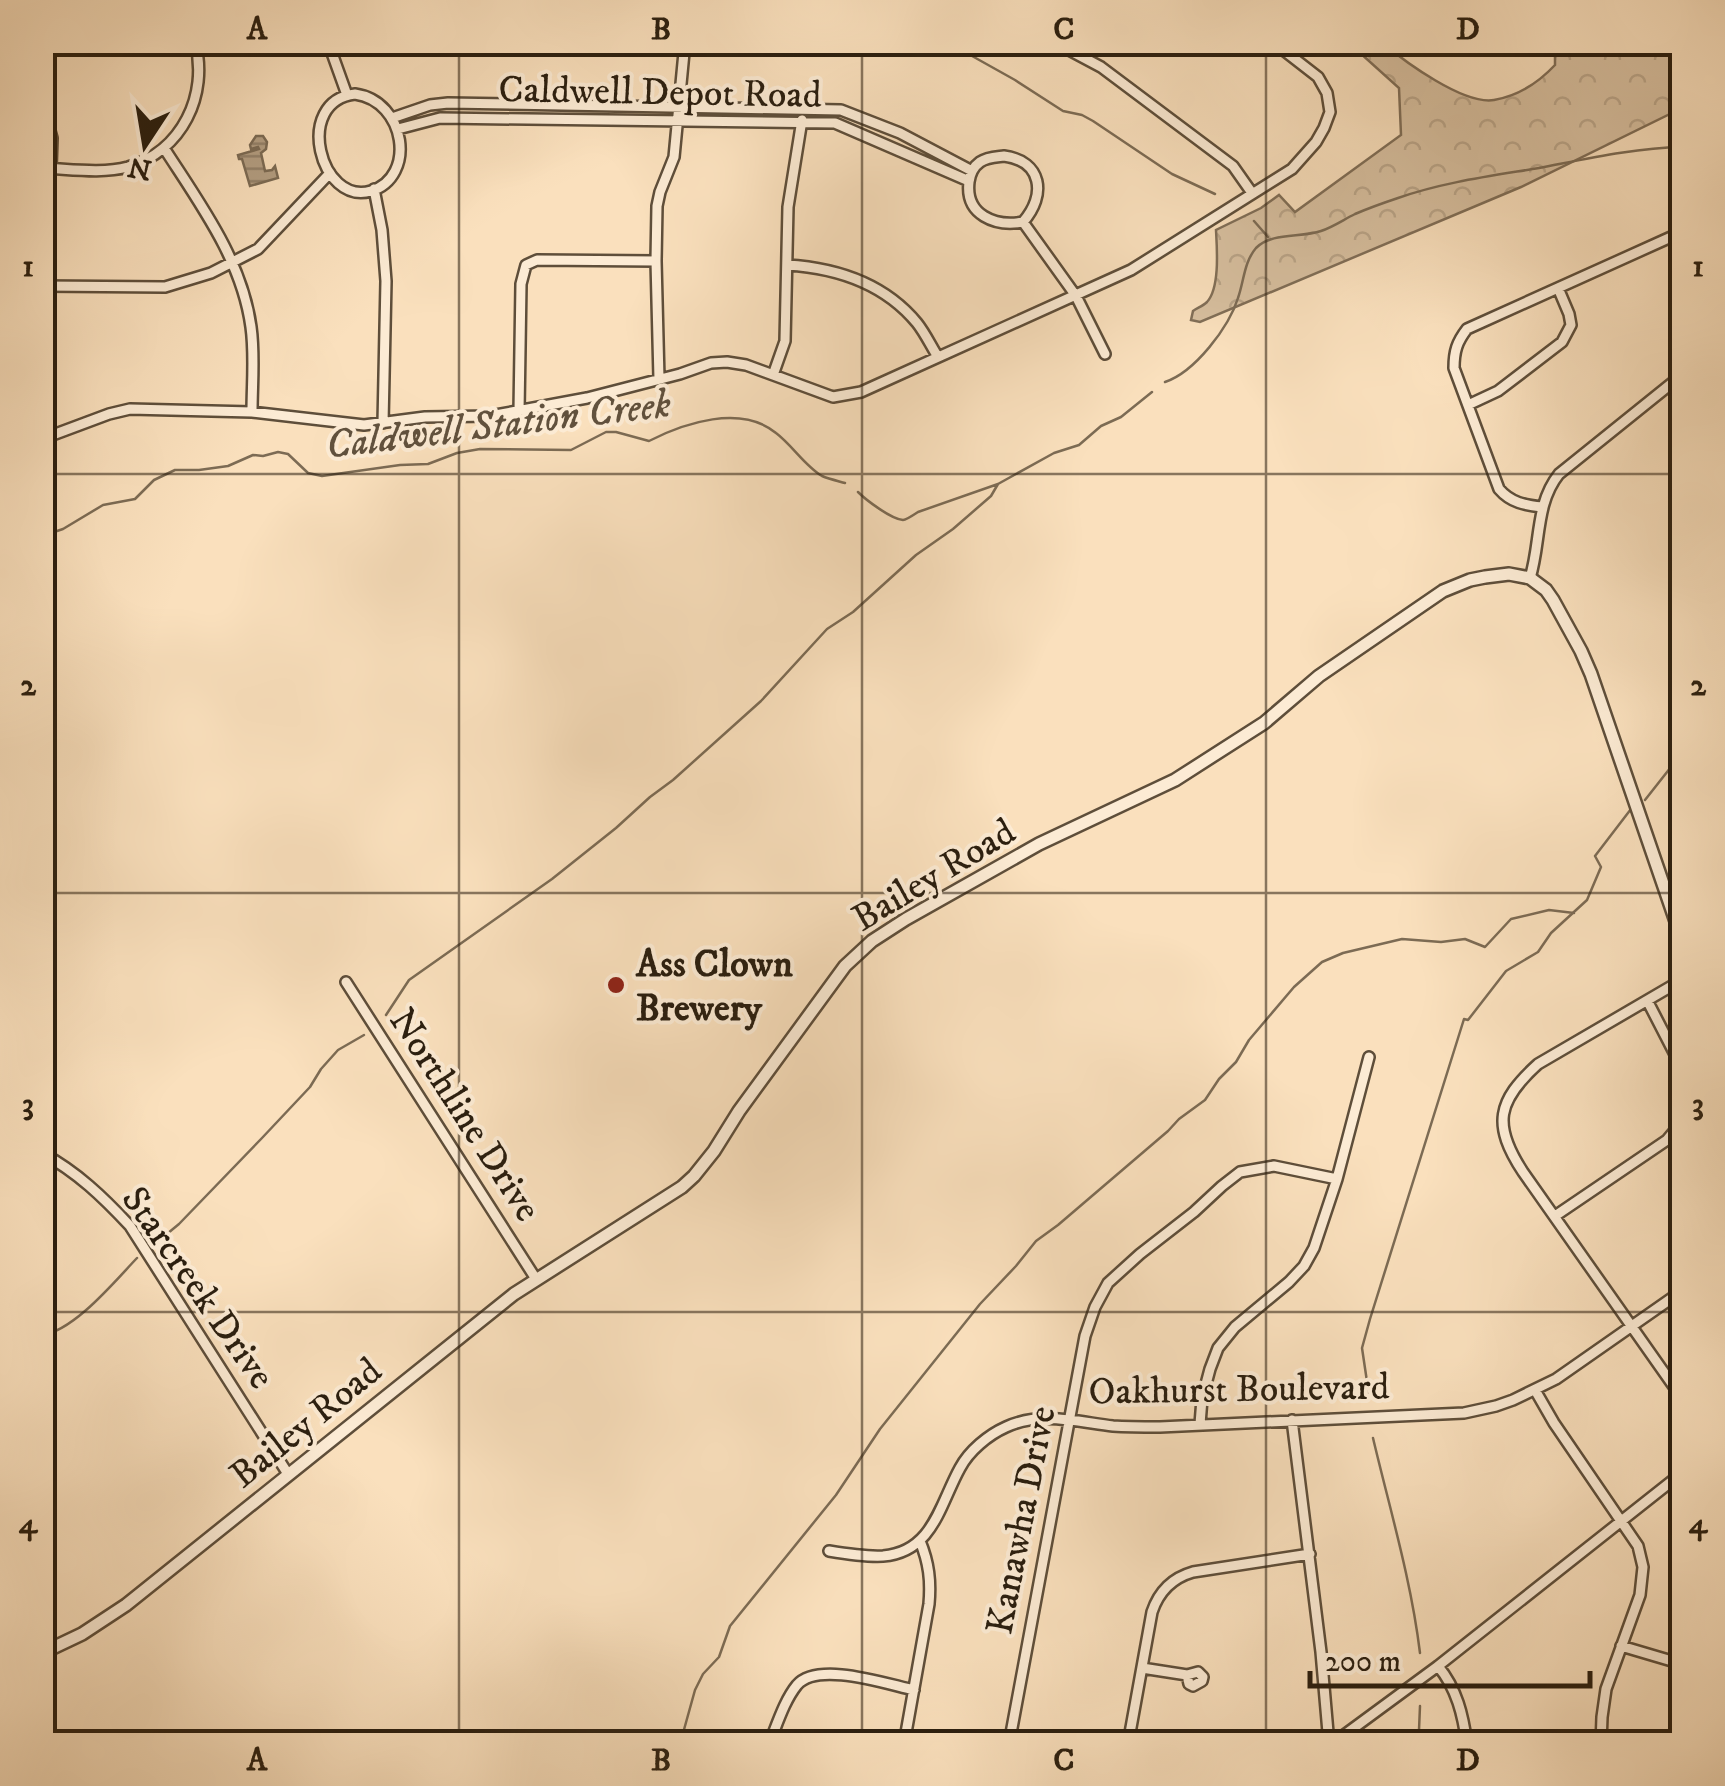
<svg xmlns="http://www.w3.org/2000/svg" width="1725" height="1786" viewBox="0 0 1725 1786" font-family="'IM FELL DW Pica',serif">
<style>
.forest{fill:url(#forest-crowns);stroke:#806e57;stroke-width:2.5}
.water{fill:url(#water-rules);stroke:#7c6b54;stroke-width:2.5}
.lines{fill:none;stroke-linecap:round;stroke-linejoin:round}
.stream{stroke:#7c6b54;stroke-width:2.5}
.minor-casing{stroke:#5e4e3a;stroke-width:14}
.tertiary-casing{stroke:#5e4e3a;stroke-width:16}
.minor{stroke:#fcebd4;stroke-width:9}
.tertiary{stroke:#fcebd4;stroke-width:11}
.grid{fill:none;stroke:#2a1e0f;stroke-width:2.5;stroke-opacity:0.55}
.poi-dot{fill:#8f2418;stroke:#fcebd4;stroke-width:4}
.labels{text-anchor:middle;stroke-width:8;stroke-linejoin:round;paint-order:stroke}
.street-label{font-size:38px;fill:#2a1e0f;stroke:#fcebd4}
.poi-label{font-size:38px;font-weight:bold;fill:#2a1e0f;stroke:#fcebd4;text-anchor:start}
.water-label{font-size:40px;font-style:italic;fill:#61513d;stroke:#fcebd4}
.neatline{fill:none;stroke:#2a1e0f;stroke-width:4}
.grid-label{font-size:32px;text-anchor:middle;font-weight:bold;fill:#2a1e0f}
</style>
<defs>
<pattern id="forest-crowns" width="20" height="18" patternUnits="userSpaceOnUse" patternTransform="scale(2.5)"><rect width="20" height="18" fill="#d7bf9f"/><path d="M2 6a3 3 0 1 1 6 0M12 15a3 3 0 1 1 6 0" fill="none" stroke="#b9a488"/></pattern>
<pattern id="water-rules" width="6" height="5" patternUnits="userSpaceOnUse" patternTransform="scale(2.5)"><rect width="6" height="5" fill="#b39e82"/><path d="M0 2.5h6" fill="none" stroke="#928069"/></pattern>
</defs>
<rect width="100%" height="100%" fill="#fae0bd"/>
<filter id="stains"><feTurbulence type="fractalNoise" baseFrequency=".002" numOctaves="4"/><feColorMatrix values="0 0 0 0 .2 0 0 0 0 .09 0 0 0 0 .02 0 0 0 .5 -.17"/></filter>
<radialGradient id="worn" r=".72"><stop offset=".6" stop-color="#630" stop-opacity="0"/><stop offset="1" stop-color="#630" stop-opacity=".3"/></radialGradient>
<path class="forest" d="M1349,43H1383C1405,62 1464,105 1494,100C1518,96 1539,82 1555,65V43H1682V108L1521,187L1200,322L1191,320L1193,311C1197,308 1203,306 1207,302C1220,288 1217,249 1216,230L1261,208L1279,195L1295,212L1401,135L1399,88Z"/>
<path class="water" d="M256,136H263L267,142L266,149L261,153L265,171L272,170L275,166L278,178L250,186L242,159H239L238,155L259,149L258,147L251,149L250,145Z"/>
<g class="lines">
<path class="stream" d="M947,42L1015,80L1063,111L1082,115L1093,121L1172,174L1215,194
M1254,221L1268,237
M1165,382C1195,372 1229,327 1238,298C1244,281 1244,262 1256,248C1272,232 1300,238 1321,231C1333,227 1343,220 1355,214C1369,208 1383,203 1398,198C1444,182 1491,176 1539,168C1586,159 1634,148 1682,147
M858,492C866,500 891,519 903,520C906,520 915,514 918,512L998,484L1054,453L1079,445L1101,426L1121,417L1152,392
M42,536L63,529L103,505L135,499L154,480L175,470H199L228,466L253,455L263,456L278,452L288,454L308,473L322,476L400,465L428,464L457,453L480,449L571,450L606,432H616L649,441C684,423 741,404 776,433C792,445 805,466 822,476C829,479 838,481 845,483
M1645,800L1682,753
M386,1015L409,980L552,879L616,828L650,797L673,780L761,701L827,629L853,612L916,555L953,529L991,496L998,484
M156,1243L179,1224L262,1138L310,1087L321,1069L338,1050L364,1035
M42,1335C74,1331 115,1281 137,1258
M1369,1395L1362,1348L1370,1319L1464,1019L1468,1020L1506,971L1538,952L1551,933L1587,900L1601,867L1595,856L1631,809
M1373,1438C1390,1510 1411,1579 1420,1653
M680,1744L695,1690L703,1674L719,1657L730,1626L836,1495L880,1429L980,1304L1016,1266L1036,1241L1058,1225L1168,1131L1179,1119L1205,1100L1219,1079L1236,1062L1249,1040L1294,987L1322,962L1343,953L1402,939L1441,942L1465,939L1485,947L1511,919L1549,910L1574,913
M1414,1744L1419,1730L1420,1706"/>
<defs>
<path id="minor" d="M328,42L347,95
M1054,42L1101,67L1233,166L1252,193
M355,94C406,101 417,177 371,191C320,206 293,101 355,94Z
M42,102L52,138L51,168
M392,118L430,105L448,103L841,110L900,133L972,171
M398,129L440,118L835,123L969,181
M164,148C200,204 242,260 251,327C255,355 252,384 252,412
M1004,156C1042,161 1047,195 1023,222C995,227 965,215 969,182C970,174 973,167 980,162C987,157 996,157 1004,156Z
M42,168C70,169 102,174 128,167C182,151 209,95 195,42
M374,189L382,230L386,281L383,423
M1023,222L1076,296L1105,354
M787,265C837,268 884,283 917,323C925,333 931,346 938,357
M42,286L165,287L211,273L258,249L330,173
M773,375L785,341L788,207L802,120
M659,379L656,261L657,206L660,192L674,157L685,42
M1468,405L1498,391L1562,342L1571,325L1569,314L1558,288
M519,411L521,284L526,265L537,260L656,261
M42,439L109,414L130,409L252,412L364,425L425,417L490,416L587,398L680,374L711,363L727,362L746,365L833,397L861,392L1131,270L1292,169L1316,142L1324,128L1330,112L1327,93L1318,77L1273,42
M1542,507C1525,505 1511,503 1499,489L1454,368C1454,351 1457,342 1467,329L1671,237L1682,235
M1530,578C1541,543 1535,504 1559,474L1682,375
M1682,980L1538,1064C1497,1101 1492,1125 1523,1172L1682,1398
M346,982L536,1279
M1648,1002L1682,1068
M42,1153C77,1172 103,1197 130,1226L288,1474
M1555,1216L1667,1140L1682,1122
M1535,1390L1554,1423L1638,1546L1643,1567L1640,1595L1606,1689L1602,1717L1601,1744
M1292,1420L1321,1652L1329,1744
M1200,1424L1202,1399L1210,1369L1218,1348L1235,1327L1289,1282L1304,1266L1314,1248L1337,1179L1369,1057
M829,1551C847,1554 865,1557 883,1556C933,1552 940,1504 960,1468C969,1451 988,1435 1006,1427C1040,1411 1078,1422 1113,1426C1128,1427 1144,1427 1160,1427L1464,1413L1496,1406L1513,1400L1556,1379L1682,1291
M1621,1646L1682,1664
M1438,1666C1457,1689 1463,1715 1467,1744
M1142,1668L1187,1675L1189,1684L1193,1686L1202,1681L1203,1677L1198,1672L1187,1675
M769,1744C777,1725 784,1701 797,1685C818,1661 886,1684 914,1690
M904,1744L929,1604C931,1581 929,1563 920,1541
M1009,1744L1085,1336L1095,1307L1108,1283L1140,1254L1194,1212L1222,1186L1240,1172L1274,1166L1337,1179
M1128,1744L1152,1612C1159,1591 1172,1578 1193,1572L1310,1554
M1332,1744L1438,1666L1682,1473"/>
<path id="tertiary" d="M42,1653L82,1634L126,1605L514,1294L682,1187L694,1176L714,1151L739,1111L845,966L872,941L906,919L1039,844L1175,780L1264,723L1319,676L1443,591L1470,580L1485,577L1509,574L1530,578L1546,590L1553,600L1581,651L1591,674L1682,939"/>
</defs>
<use href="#minor" class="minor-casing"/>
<use href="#tertiary" class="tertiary-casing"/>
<use href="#minor" class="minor"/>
<use href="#tertiary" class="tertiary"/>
</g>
<path class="grid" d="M459,42V1744M862,42V1744M1266,42V1744M42,474H1682M42,893H1682M42,1312H1682"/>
<circle class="poi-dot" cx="616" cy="985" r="10"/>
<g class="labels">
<g class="street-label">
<text transform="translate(660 91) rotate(1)" y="13">Caldwell Depot Road</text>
<text transform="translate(933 874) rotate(-31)" y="13">Bailey Road</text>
<text transform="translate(466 1114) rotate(57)" y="13">Northline Drive</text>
<text transform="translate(199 1287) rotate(55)" y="13">Starcreek Drive</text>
<text transform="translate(1239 1388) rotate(-1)" y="13">Oakhurst Boulevard</text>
<text transform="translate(305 1422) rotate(-39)" y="13">Bailey Road</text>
<text transform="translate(1020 1520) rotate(-79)" y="13">Kanawha Drive</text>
</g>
<g class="poi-label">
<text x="636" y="976">Ass Clown<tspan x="636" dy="44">Brewery</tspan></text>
</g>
<g class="water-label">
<text transform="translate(498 423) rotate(-7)" y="14">Caldwell Station Creek</text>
</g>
</g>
<rect width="1725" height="1786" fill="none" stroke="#fae0bd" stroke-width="110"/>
<g transform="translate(145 145) rotate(192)" stroke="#fcebd4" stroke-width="8" paint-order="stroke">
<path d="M0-8L18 38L0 25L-18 38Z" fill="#2a1e0f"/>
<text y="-15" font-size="28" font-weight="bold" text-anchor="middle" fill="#2a1e0f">N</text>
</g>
<path d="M1310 1671v15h280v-15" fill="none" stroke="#2a1e0f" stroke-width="5"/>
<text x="1325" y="1671" font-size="30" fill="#2a1e0f" stroke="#fcebd4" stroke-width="8" paint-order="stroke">200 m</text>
<rect x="55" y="55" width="1615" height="1676" class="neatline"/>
<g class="grid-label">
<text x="257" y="39">A</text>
<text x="661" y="39">B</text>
<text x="1064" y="39">C</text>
<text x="1468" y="39">D</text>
<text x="28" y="276">1</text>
<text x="1698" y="276">1</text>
<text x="28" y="695">2</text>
<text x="1698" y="695">2</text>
<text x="28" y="1114">3</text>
<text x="1698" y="1114">3</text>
<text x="28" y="1533">4</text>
<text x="1698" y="1533">4</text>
<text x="257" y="1770">A</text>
<text x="661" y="1770">B</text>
<text x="1064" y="1770">C</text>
<text x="1468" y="1770">D</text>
</g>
<rect width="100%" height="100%" filter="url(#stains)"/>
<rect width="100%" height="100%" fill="url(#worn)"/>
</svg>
